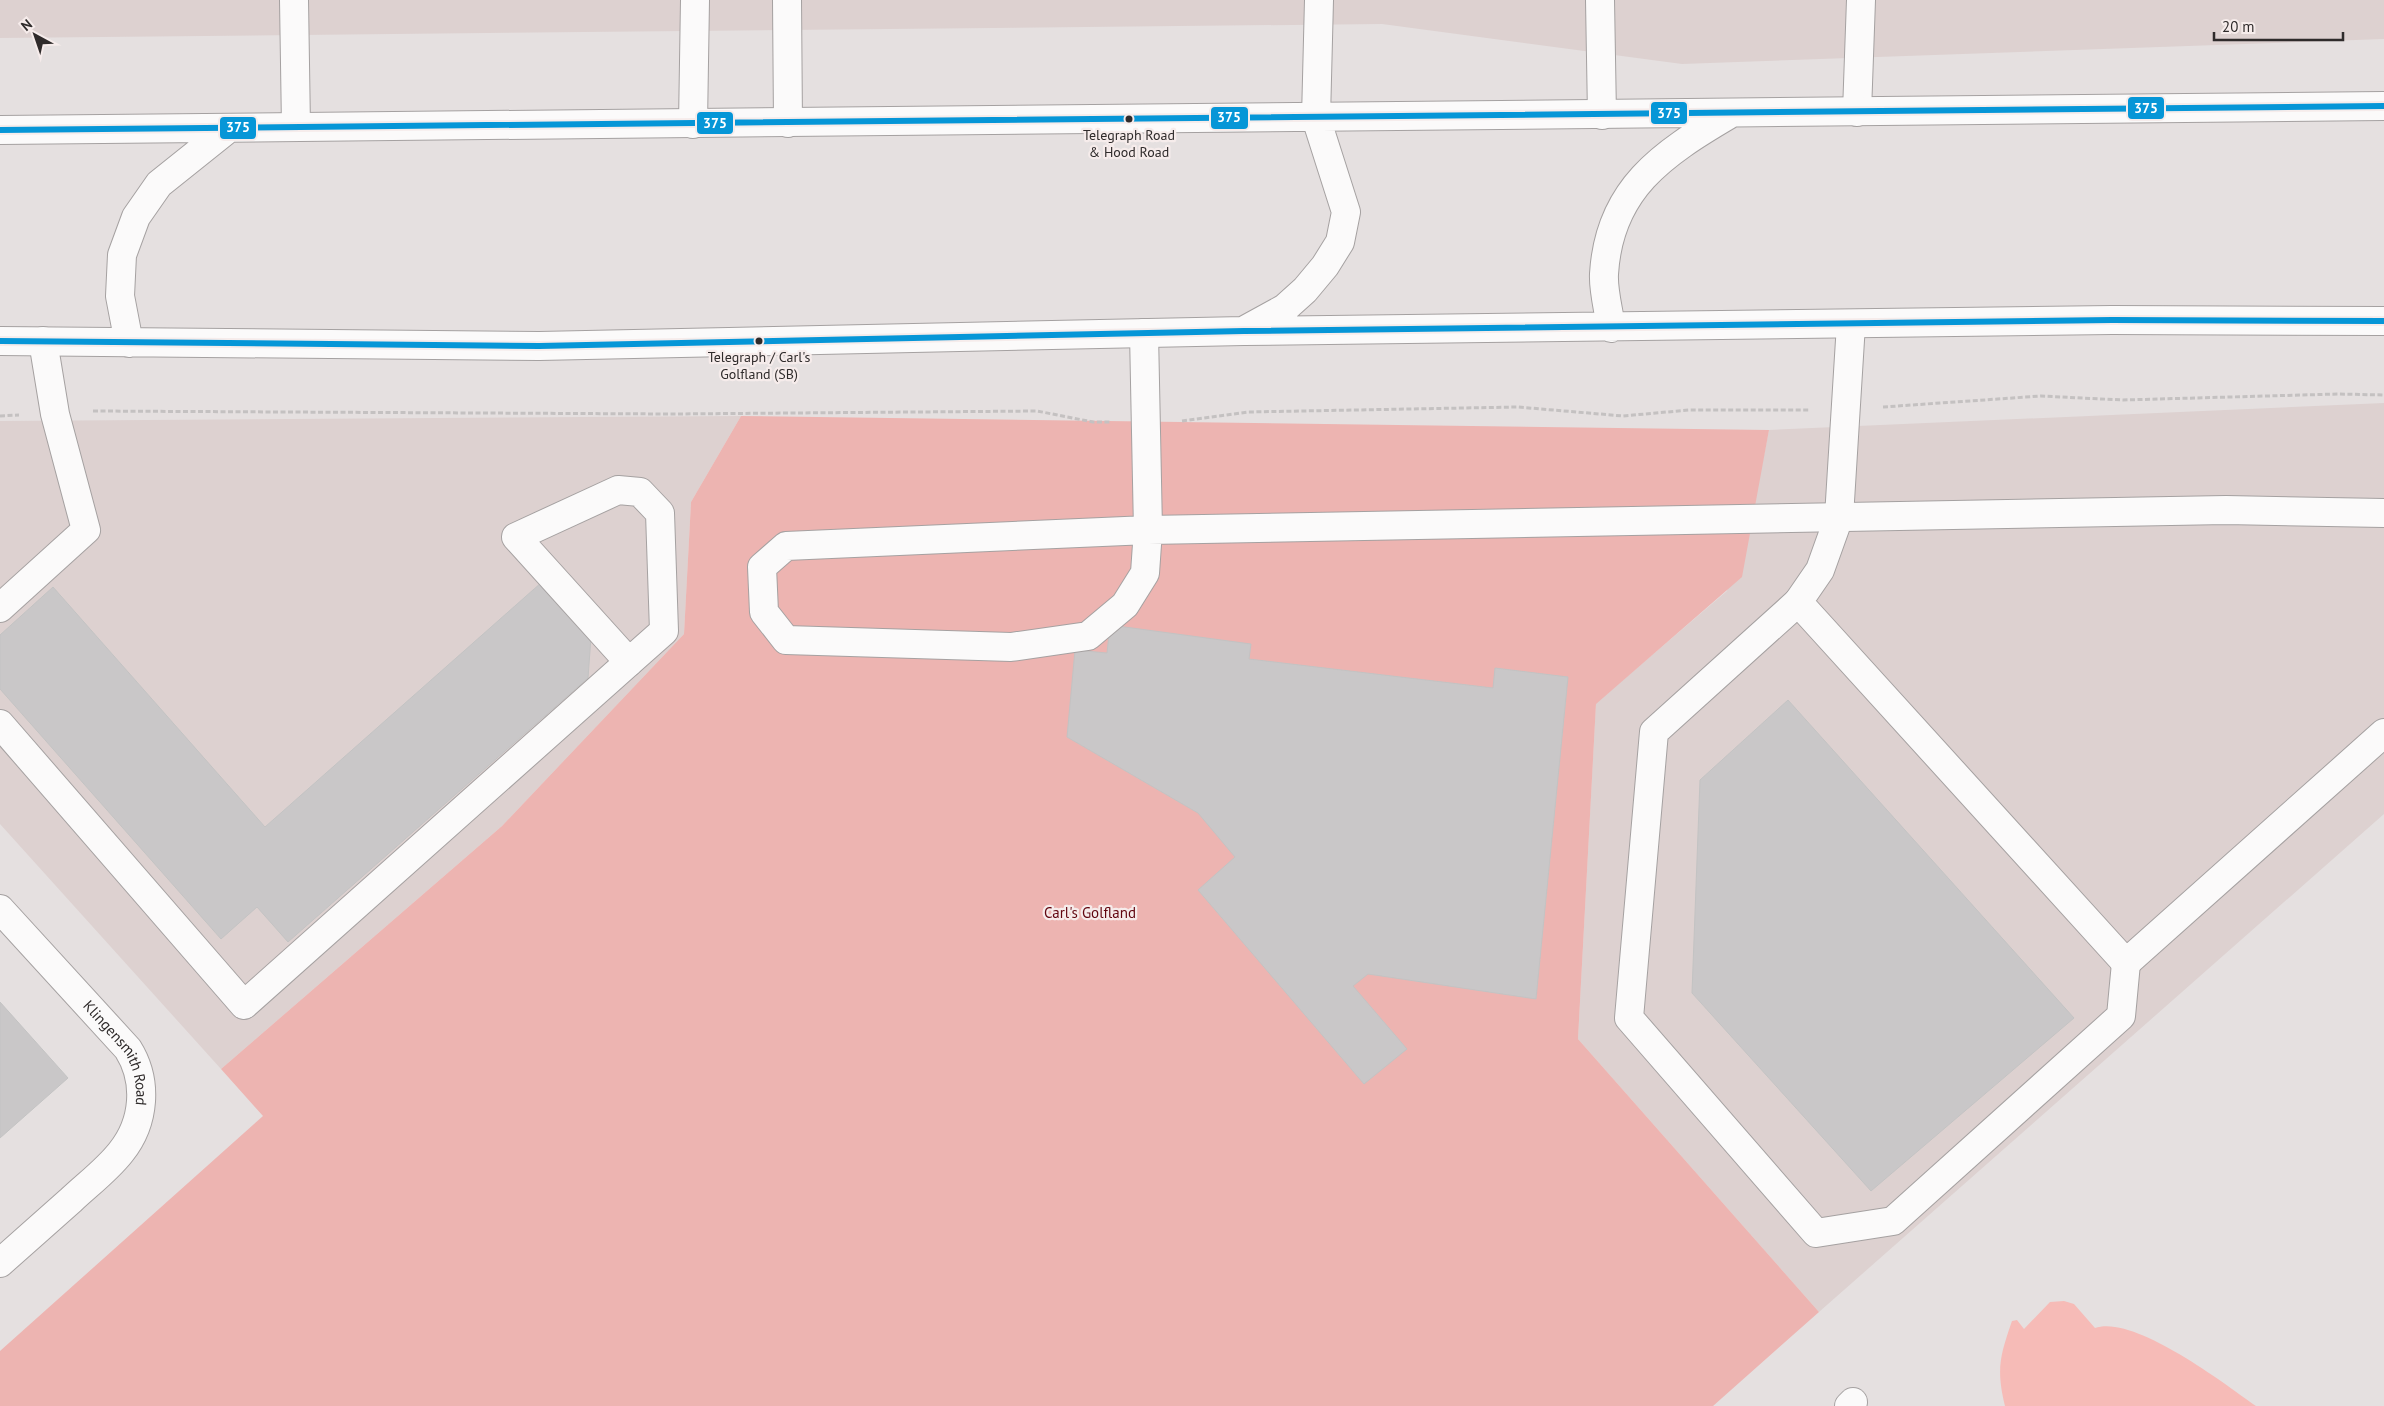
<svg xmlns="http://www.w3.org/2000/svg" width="2384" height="1406" viewBox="0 0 2384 1406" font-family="'PT Sans',sans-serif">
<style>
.built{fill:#ddd1d0}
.green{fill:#edb4b1}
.water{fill:#f6bbb7}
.building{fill:#c9c7c8;stroke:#c3c3c3}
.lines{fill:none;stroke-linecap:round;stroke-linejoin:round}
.minor-casing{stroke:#a5a1a1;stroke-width:30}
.highway-casing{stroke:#a5a1a1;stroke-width:30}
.path{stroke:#c4c1c1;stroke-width:3;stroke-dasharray:5 2.5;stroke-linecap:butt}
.minor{stroke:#fbfafa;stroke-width:28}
.highway{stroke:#fbfafa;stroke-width:28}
.bus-1-casing{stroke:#f6eceb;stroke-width:10}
.bus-1{stroke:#0696d7;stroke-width:6}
.bus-dot{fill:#2f2b2b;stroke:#f6eceb;stroke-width:2}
.labels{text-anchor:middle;stroke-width:4.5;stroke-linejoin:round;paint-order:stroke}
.bus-label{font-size:14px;fill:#2f2b2b;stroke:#f6eceb}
.park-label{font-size:15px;fill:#61050f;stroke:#f6eceb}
.street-label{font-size:15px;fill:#2f2b2b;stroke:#f6eceb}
.line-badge{stroke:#f6eceb;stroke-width:2}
.badge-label{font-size:14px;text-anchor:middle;font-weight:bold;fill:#fff}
</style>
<rect width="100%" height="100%" fill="#e5e0e0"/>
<path class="built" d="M0,0H2384V39L1682,64L1382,24L0,38Z
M2384,403V814L1819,1312L1578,1039L1596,703L1727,591L1762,465L1769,430Z
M741,416L691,502L684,634L502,826L221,1069L0,824V421Z"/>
<path class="green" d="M741,416L1769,430L1742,577L1596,704L1578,1039L1819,1312L1713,1406H0V1351L263,1116L221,1069L502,826L684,634L691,502Z"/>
<path class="water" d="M2064,1301L2074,1304L2095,1328C2133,1314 2224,1383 2256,1406H2005C1996,1369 2000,1356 2012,1321L2017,1320L2024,1329L2050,1302Z"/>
<path class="building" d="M542,582L591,637L588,678L288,942L257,907L221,939L0,689V635L53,587L265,827Z
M1110,625L1251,644L1249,659L1493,688L1495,668L1568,677L1536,999L1368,974L1353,986L1407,1049L1364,1084L1198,890L1235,857L1198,813L1067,737L1075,650L1107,653Z
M1788,700L2074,1018L1871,1191L1692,993L1700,780Z
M0,1002L68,1078L0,1138Z"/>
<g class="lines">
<defs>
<g id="minor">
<path d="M294,0L296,127"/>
<path d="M787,0L788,123"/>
<path d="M1600,0L1602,115"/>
<path d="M1857,112L1861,0"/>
<path d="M1316,118L1319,0"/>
<path d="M693,124L695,0"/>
<path d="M1851,324L1839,517L1820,570L1798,602L2126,963L2384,733"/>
<path d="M1144,333L1148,530L1145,573L1125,605L1088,636L1011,647L786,640L764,612L762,567L786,546L1148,530L2226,510L2384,513"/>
<path d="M618,490L640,492L660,513L664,631L629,662L516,537Z"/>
<path d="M1798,602L1654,732L1629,1018L1816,1233L1893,1221L2121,1016L2126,963"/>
<path d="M0,608L86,530L55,414L43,341"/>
<path d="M0,724L244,1005L629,662"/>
<path id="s1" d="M0,909L128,1049C148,1081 145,1122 121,1152C107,1170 88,1184 71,1200C47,1221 24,1242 0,1263"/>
<path d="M1849,1406L1853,1402"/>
</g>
<path id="highway" d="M0,130L2384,106
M1611,328C1609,311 1603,291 1604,274C1609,189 1662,154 1730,114
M1245,330L1285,308L1305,290L1325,266L1340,242L1346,212L1316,118
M0,341L539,346L1244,331L2112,320L2384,321
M129,343L120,296L122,255L136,217L159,184L229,128"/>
</defs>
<use href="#minor" class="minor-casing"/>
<use href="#highway" class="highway-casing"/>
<path class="path" d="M1883,407L2041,396L2123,400L2338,394L2384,395
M93,411L672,414L1037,411L1093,422H1110
M0,416L19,415
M1182,421L1248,412L1518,407L1623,416L1689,410H1809"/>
<use href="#minor" class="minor"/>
<use href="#highway" class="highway"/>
<defs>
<path id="bus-1" d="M0,130L2384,106
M0,341L539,346L1244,331L2112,320L2384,321"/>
</defs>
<use href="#bus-1" class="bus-1-casing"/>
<use href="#bus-1" class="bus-1"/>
</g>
<g class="bus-dot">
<circle cx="1129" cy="119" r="4.5"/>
<circle cx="759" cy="341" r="4.5"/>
</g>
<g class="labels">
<g class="bus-label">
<text x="1129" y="140">Telegraph Road<tspan x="1129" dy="17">&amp; Hood Road</tspan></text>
<text x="759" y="362">Telegraph / Carl's<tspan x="759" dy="17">Golfland (SB)</tspan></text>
</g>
<g class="park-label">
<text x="1090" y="918">Carl's Golfland</text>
</g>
<g class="street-label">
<text dy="5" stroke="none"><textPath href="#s1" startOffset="188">Klingensmith Road</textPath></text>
</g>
</g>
<g class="line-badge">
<rect x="2127" y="96" width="38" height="24" rx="5" fill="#0696d7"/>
<rect x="1650" y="101" width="38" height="24" rx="5" fill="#0696d7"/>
<rect x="1210" y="106" width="39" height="24" rx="5" fill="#0696d7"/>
<rect x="696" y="111" width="38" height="24" rx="5" fill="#0696d7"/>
<rect x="219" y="116" width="38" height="24" rx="5" fill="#0696d7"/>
</g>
<g class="badge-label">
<text x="2146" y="113">375</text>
<text x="1669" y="118">375</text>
<text x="1229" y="122">375</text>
<text x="715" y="128">375</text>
<text x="238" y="132">375</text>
</g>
<g transform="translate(35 35) rotate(320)" stroke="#f6eceb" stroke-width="4" paint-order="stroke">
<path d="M0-4L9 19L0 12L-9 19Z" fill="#2f2b2b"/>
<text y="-8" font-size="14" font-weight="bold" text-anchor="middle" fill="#2f2b2b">N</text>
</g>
<path d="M2214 32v8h129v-8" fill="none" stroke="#2f2b2b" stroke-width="2.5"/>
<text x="2222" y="32" font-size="15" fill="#2f2b2b" stroke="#f6eceb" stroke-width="4" paint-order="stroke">20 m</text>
</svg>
